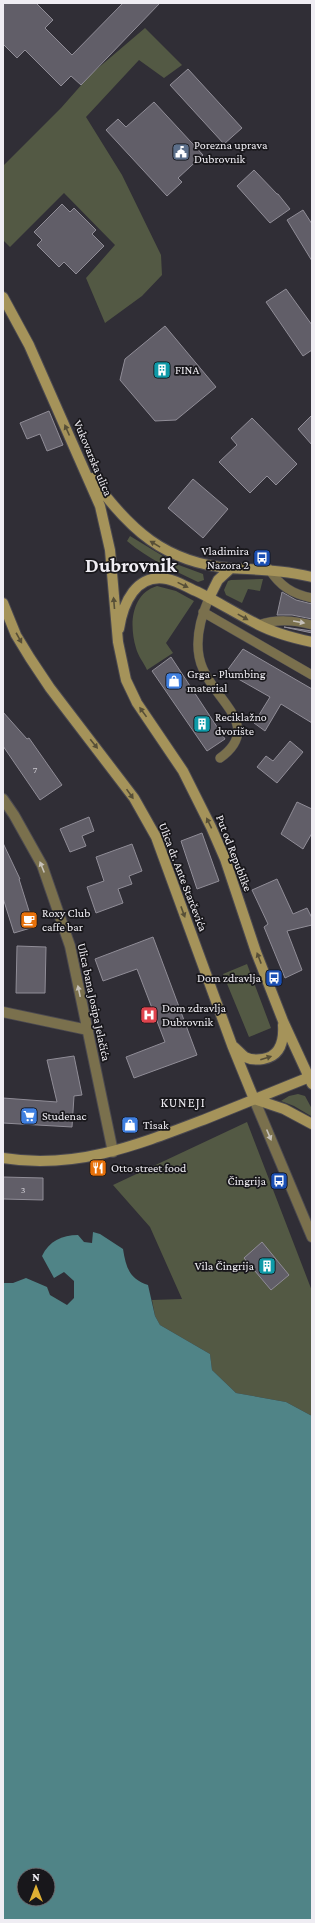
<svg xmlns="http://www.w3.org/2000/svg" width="315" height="1923" viewBox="0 0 315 1923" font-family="'Crimson Pro',serif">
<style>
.green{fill:#535944}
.water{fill:#508487;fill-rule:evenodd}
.building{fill:#615e68;stroke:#908d97}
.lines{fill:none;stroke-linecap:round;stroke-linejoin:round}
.lane-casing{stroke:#4b4950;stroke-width:10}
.street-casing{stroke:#4b4950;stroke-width:12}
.secondary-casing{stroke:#4b4950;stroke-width:12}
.lane{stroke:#7a704d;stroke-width:9}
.street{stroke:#7a704d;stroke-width:10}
.secondary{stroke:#a5935a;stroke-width:10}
.oneway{fill:#574f37}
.oneway2{fill:#c6c1b9}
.labels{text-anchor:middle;stroke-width:3.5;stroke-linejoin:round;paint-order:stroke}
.number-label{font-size:10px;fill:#ccc9d0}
.poi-label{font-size:12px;fill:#efedf3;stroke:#18171b;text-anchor:start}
.street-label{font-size:12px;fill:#efedf3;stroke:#18171b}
.neighbourhood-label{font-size:13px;letter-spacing:1px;fill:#efedf3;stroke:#18171b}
.town-label{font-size:20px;font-weight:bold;fill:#efedf3;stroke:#18171b}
</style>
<rect width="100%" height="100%" fill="#302e36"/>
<path class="green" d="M145,28L182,65L164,78L139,60L86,117L122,175L161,255L162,275L142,296L105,323L86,278L115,245L64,193L10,247L3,240V166L61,108L91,74Z
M130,536L176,564L203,574L204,580L198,582C173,570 148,559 127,541Z
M263,579L260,591L248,589L242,603L226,595L224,590L228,581L231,580Z
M157,586L176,591L194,601L166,643L173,653L147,670C144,663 138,656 136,648C129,625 131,594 157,586Z
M247,964L271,1028L249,1037L223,974Z
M298,1094L305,1096L312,1109L311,1116L294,1106L281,1101L289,1096Z
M247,1122L312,1291V1416L286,1402L236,1393L212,1370L210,1354L160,1325L155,1316L152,1300L182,1299L150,1227L113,1185Z"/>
<path class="water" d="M93,1232L100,1234L123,1249C126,1267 129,1279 148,1285L155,1316L160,1325L210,1354L212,1370L236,1393L286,1402L312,1416V1920H3V1283H13L26,1278L47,1287L50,1295L67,1305L74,1298V1281L64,1272L54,1278L42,1256C49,1241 62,1235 78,1235L84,1242L92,1243ZM24,1875H48V1899H24Z"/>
<path class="building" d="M3,3H36L53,20L45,28L72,55L123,3H160L81,85L71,76L61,86L25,50L17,58L3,44Z
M188,69L242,128L224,144L170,85Z
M154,102L203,155L178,178L182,182L167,196L106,130L118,119L126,127Z
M254,170L277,194H278L290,209L270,223L237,186Z
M62,204L70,212L74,208L96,230L92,234L104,246L76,274L64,262L59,267L37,245L42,240L34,232Z
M303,210L312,224V261L287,220Z
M286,289L312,325V350L303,356L266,302Z
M165,326L216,387L176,420L155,421L120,380L125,359Z
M49,411L63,445L47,451L40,434L27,439L20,423Z
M312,415V445L298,429Z
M252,418L297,464L276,485L267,476L250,493L219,462L237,445L231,438Z
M193,479L228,509L203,538L168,508Z
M282,592L296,600L312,604V619L292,615H277Z
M284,627L312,631V633Z
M243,649L312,689V723L281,704L265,731L254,723L270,697L226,672Z
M171,657L225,739L207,751L152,671Z
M3,712L27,739L29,738L62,785L40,800L3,746Z
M290,741L303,752L277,783L257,767L266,756L273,761Z
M297,802L312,809V833L303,849L281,834Z
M89,817L94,831L82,836L86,846L70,852L60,829Z
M202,833L219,881L197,889L181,841Z
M3,843L20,879H19L34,927L14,933L3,898Z
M132,844L142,871L129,876L132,884L118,889L123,903L96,913L87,887L104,881L96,857Z
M277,879L293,914L307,908L312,918V925L287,931L302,970L285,978L264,927L268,924L252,890Z
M153,937L197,1055L134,1078L126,1057L165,1042L137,969L103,981L95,959Z
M17,946L46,947L45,993H16Z
M74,1056L82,1095L74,1096L72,1127L3,1123V1098L57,1102L47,1060Z
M3,1177L43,1178V1200L3,1199Z
M262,1242L289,1275L271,1290L244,1258Z"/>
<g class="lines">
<defs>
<path id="lane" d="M269,569C280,586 292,594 312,598
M209,598C200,619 193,647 203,669C216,701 263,727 220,758
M203,612L312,675
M258,625C277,619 293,620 312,625"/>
<path id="street" d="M3,799L14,815L42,865L70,946L113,1152
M3,1012L88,1030
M254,1099L312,1237"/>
<path id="secondary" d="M3,297L29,345L100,506L110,550L118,642L126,680L137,703L183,771L211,827L225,859L256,952L283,1021L312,1084
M92,478C129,529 165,563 230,568C258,570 284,570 312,577
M209,598L218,580L231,568
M3,603L16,635L30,658L50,688L134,798L156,837L232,1045L254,1099
M119,629C123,603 136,573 167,579C178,581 188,588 198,592C218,602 237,614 257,624C274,633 293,638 312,642
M233,1046C237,1049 241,1054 245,1057C251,1060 257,1060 263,1059C281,1056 284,1040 283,1025
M254,1099L284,1109L312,1124
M3,1158C77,1170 140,1144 208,1118C243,1104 278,1090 312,1076"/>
</defs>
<use href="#lane" class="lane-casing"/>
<use href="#street" class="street-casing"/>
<use href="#secondary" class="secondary-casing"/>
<use href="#lane" class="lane"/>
<use href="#street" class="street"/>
<use href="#secondary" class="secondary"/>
</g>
<defs><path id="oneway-solid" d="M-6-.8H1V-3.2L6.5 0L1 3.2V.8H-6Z"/></defs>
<g class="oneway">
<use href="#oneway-solid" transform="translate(67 430) rotate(-114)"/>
<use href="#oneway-solid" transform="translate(155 544) rotate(-149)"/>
<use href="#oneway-solid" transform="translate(183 585) rotate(26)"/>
<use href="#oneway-solid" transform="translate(114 603) rotate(-95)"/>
<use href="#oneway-solid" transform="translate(243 617) rotate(29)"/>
<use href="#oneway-solid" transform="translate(19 638) rotate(61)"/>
<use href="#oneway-solid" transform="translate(143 712) rotate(-126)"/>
<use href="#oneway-solid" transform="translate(94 744) rotate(51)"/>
<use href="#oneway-solid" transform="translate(130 794) rotate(55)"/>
<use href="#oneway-solid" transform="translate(209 823) rotate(-116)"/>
<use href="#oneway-solid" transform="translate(183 912) rotate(70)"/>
<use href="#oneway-solid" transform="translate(259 958) rotate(-111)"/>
<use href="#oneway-solid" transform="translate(266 1058) rotate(-18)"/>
</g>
<g class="oneway2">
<use href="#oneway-solid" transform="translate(299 622) rotate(10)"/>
<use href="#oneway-solid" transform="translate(42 867) rotate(-112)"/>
<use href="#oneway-solid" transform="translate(79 991) rotate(-102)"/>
<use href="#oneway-solid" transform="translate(269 1135) rotate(67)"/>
</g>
<defs>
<symbol id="civic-square" viewBox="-11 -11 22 22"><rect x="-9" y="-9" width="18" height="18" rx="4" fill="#5c6f8a" stroke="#18171b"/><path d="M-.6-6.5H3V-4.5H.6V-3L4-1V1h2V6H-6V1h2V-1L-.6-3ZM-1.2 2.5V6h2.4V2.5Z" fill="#fff"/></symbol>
<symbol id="building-square" viewBox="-11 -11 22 22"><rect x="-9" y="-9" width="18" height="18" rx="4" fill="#0f9aa8" stroke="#18171b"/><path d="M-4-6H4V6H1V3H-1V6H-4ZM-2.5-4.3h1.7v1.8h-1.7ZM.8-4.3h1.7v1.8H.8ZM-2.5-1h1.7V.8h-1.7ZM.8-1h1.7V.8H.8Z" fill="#fff"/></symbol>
<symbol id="bus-square" viewBox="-11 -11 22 22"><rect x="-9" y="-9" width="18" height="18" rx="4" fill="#1a4fb4" stroke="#18171b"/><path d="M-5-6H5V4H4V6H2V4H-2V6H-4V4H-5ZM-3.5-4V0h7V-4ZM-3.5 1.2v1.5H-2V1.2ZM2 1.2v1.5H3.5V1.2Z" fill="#fff"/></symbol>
<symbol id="shop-square" viewBox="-11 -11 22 22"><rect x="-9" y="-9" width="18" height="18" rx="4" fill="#3f7fe0" stroke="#18171b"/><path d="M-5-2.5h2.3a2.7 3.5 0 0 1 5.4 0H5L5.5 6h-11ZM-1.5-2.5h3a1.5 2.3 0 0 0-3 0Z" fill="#fff"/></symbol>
<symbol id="cafe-square" viewBox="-11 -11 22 22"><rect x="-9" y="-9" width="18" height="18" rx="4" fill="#e8710a" stroke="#18171b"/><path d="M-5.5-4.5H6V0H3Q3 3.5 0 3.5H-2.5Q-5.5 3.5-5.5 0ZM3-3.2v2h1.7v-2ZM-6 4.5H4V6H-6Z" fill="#fff"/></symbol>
<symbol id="hospital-square" viewBox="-11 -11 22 22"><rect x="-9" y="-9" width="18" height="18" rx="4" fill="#e0444e" stroke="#18171b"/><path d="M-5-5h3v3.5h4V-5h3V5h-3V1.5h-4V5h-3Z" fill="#fff"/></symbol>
<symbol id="supermarket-square" viewBox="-11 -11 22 22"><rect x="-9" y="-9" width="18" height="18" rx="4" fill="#3f7fe0" stroke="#18171b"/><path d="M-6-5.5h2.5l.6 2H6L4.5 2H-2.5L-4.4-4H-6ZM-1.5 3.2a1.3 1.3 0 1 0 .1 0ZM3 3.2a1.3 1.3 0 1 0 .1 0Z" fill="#fff"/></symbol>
<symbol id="restaurant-square" viewBox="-11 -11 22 22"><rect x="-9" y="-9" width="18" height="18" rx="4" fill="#e8710a" stroke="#18171b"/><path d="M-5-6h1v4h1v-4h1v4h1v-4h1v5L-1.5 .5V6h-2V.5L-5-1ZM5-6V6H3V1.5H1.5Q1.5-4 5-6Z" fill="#fff"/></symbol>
</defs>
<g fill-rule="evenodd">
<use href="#civic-square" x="171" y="142" width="20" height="20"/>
<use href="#building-square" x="152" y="360" width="20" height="20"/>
<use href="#bus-square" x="252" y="548" width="20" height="20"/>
<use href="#shop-square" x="164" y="671" width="20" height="20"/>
<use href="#building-square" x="192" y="714" width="20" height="20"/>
<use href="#cafe-square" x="19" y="910" width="20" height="20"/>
<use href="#bus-square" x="264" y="968" width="20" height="20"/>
<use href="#hospital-square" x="139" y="1005" width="20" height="20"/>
<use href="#supermarket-square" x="19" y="1106" width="20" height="20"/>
<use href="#shop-square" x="120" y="1115" width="20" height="20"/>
<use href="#restaurant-square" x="88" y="1158" width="20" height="20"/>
<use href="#bus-square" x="269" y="1171" width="20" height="20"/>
<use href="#building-square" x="257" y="1256" width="20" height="20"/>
</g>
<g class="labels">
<g class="number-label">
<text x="35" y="773">7</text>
<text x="23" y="1193">3</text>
</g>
<g class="poi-label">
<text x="194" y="149">Porezna uprava<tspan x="194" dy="14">Dubrovnik</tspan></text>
<text x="175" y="374">FINA</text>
<text x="249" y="555" text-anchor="end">Vladimira<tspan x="249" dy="14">Nazora 2</tspan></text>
<text x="187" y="678">Grga - Plumbing<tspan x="187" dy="14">material</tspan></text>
<text x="215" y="721">Reciklažno<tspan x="215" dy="14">dvorište</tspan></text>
<text x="42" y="917">Roxy Club<tspan x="42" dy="14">caffe bar</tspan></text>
<text x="261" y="982" text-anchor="end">Dom zdravlja</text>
<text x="162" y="1012">Dom zdravlja<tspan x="162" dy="14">Dubrovnik</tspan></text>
<text x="42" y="1120">Studenac</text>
<text x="143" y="1129">Tisak</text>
<text x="111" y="1172">Otto street food</text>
<text x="266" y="1185" text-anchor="end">Čingrija</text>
<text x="254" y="1270" text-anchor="end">Vila Čingrija</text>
</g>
<g class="street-label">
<text transform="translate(93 458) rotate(67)" y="4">Vukovarska ulica</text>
<text transform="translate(234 853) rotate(69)" y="4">Put od Republike</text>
<text transform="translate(183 877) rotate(69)" y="4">Ulica dr. Ante Starčevića</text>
<text transform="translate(94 1002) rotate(78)" y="4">Ulica bana Josipa Jelačića</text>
</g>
<g class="neighbourhood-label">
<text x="183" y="1107">KUNEJI</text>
</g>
<g class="town-label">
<text x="131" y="572">Dubrovnik</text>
</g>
</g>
<rect width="315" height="1923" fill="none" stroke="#efedf3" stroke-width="8"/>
<g transform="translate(36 1887)"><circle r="19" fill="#18171b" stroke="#6e6d71"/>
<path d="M0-3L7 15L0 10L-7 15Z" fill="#dfb034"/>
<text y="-6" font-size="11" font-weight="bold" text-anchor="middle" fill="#efedf3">N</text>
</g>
</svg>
